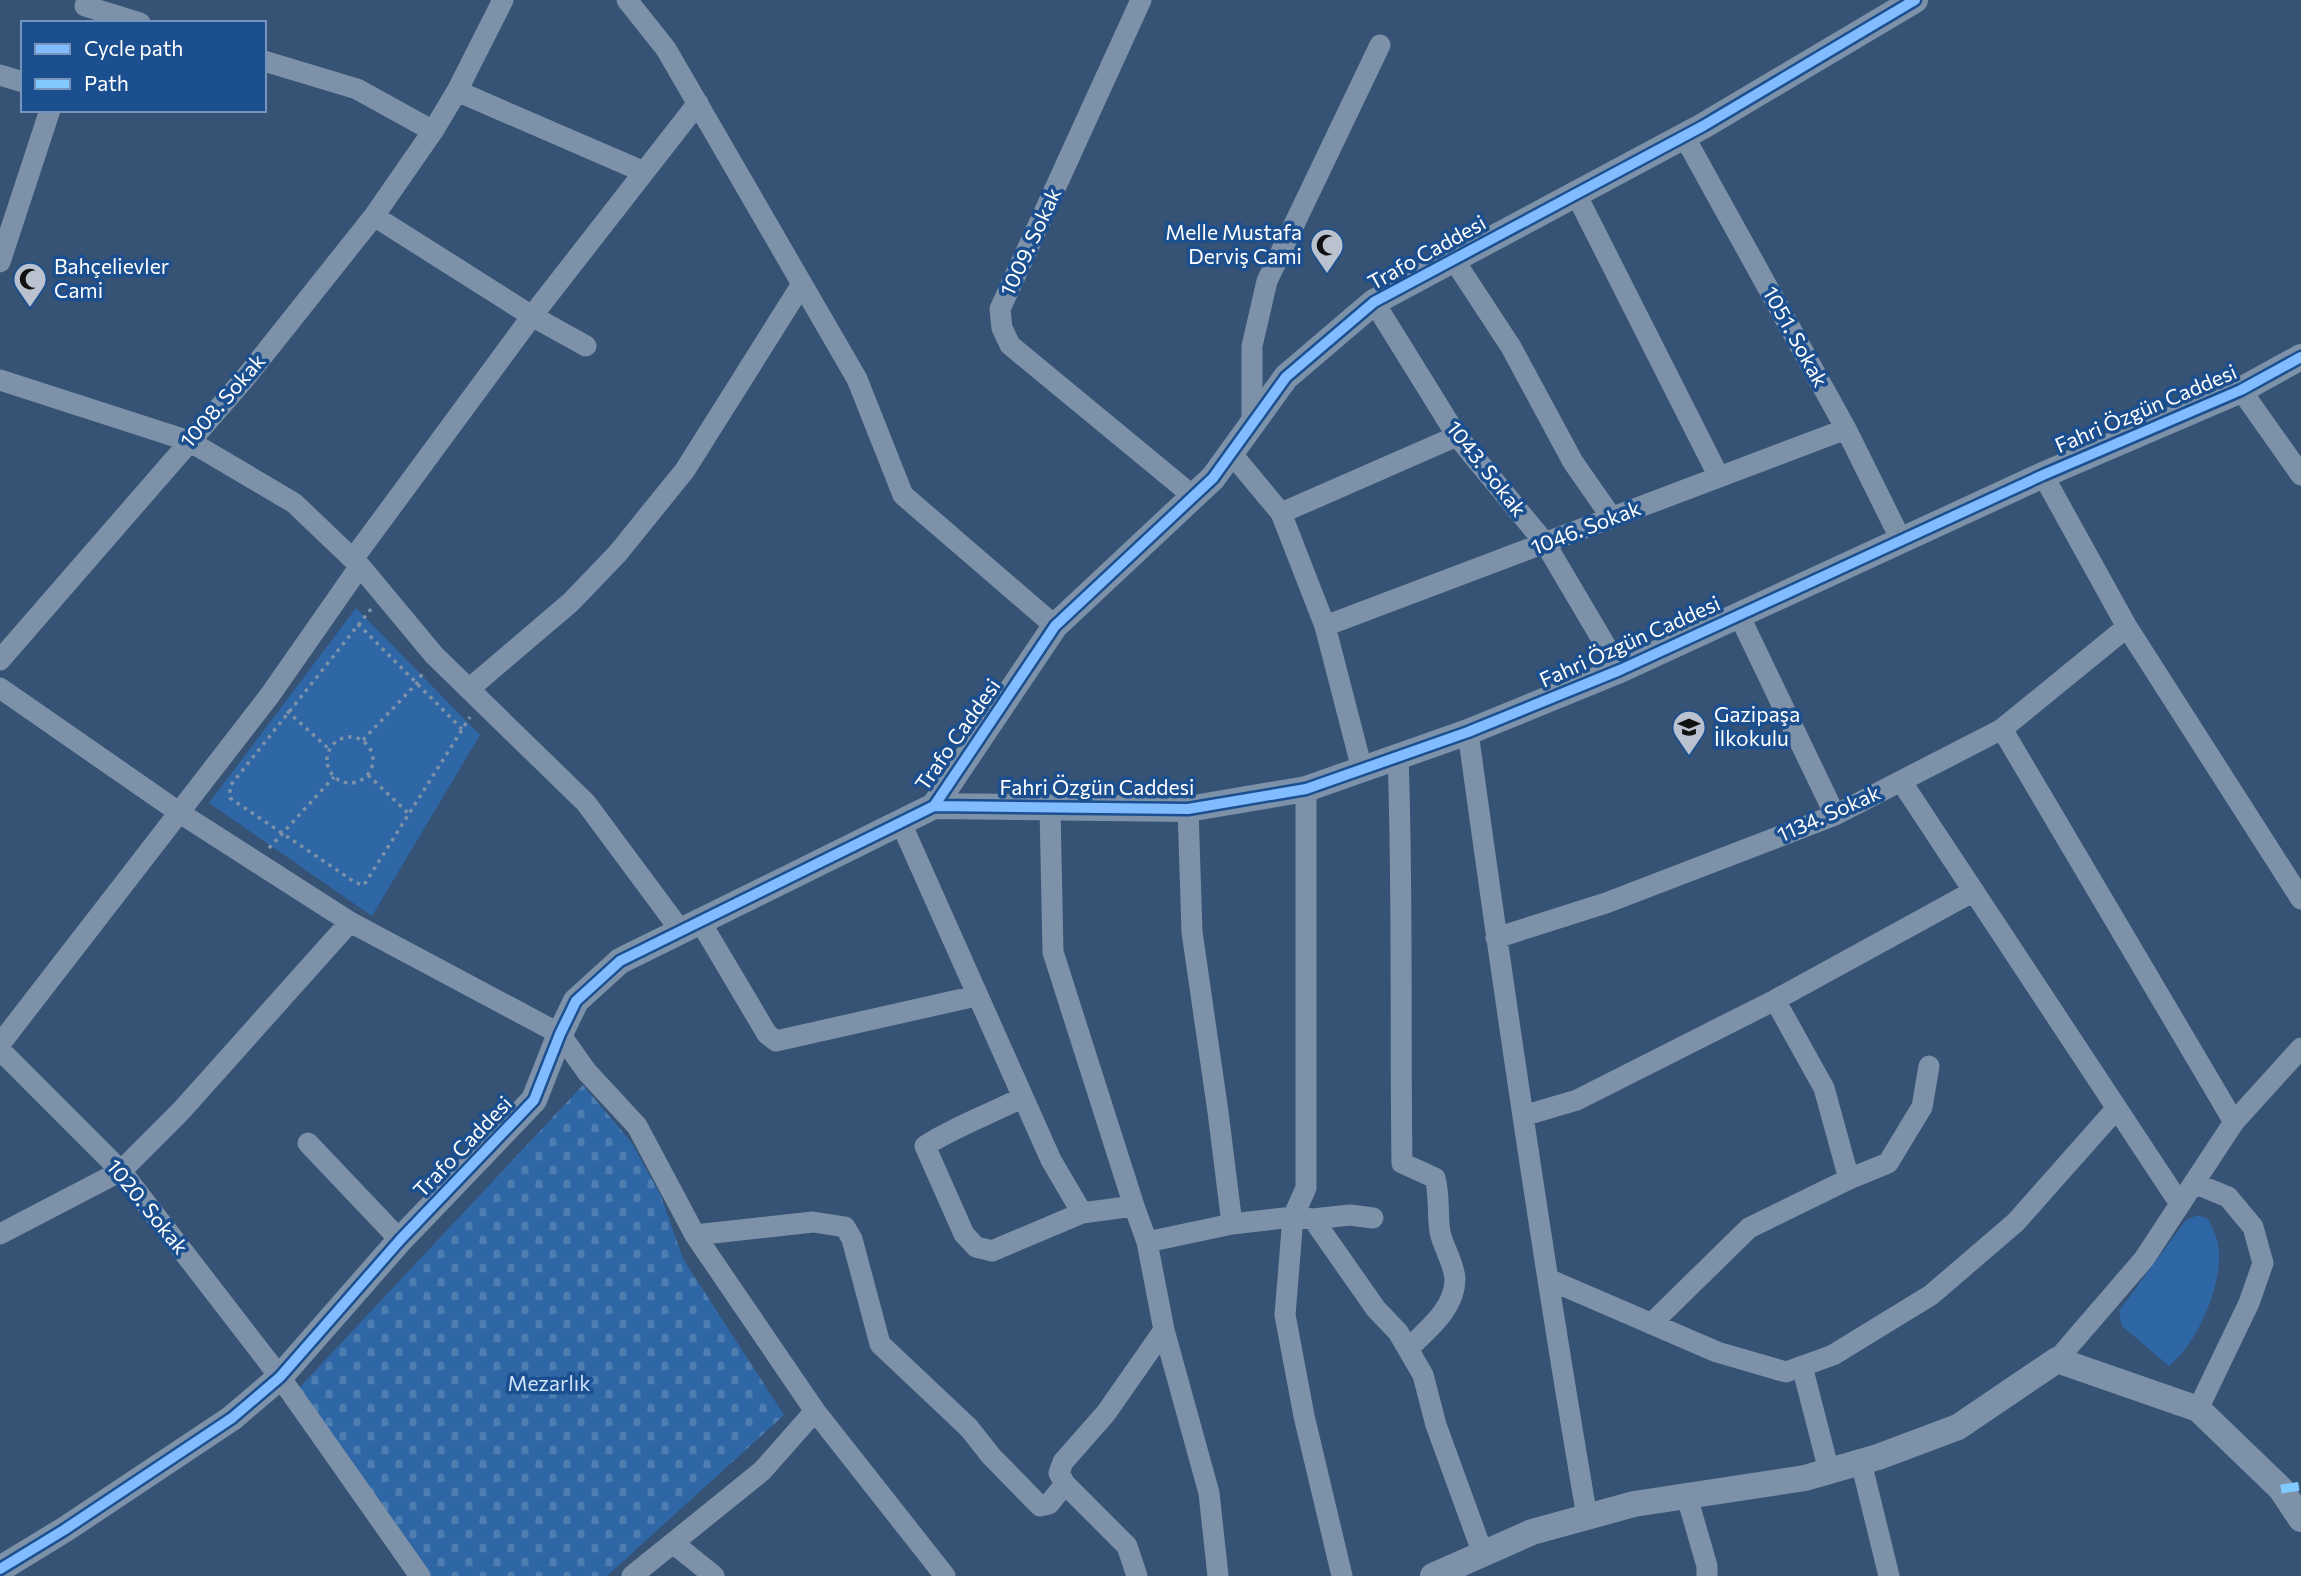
<svg xmlns="http://www.w3.org/2000/svg" width="2301" height="1576" viewBox="0 0 2301 1576" font-family="Commissioner,sans-serif">
<style>
.cemetery{fill:url(#cemetery-stones)}
.park{fill:#2f66a5}
.lines{fill:none;stroke-linecap:round;stroke-linejoin:round}
.path{stroke:#7d92a8;stroke-width:3.5;stroke-dasharray:3.5 5;stroke-linecap:butt}
.minor{stroke:#7d92a8;stroke-width:21}
.tertiary{stroke:#7d92a8;stroke-width:26}
.quiet{stroke:#80caff;stroke-width:9;stroke-dasharray:18 9;stroke-linecap:butt}
.cycleway-casing{stroke:#1b4f8f;stroke-width:15}
.cycleway{stroke:#80bcff;stroke-width:10}
.labels{text-anchor:middle;stroke-width:7;stroke-linejoin:round;paint-order:stroke}
.poi-label{font-size:21px;fill:#fff;stroke:#1b4f8f;text-anchor:start}
.street-label{font-size:21px;fill:#fff;stroke:#1b4f8f}
.park-label{font-size:21px;fill:#cfe3fa;stroke:#1b4f8f}
</style>
<defs>
<pattern id="cemetery-stones" width="16" height="16" patternUnits="userSpaceOnUse" patternTransform="scale(1.75)"><rect width="16" height="16" fill="#2f66a5"/><path d="M2 7V4a2 2 0 0 1 4 0v3zM10 15v-3a2 2 0 0 1 4 0v3z" fill="#4e7db2"/></pattern>
</defs>
<rect width="100%" height="100%" fill="#365274"/>
<path class="cemetery" d="M583,1085L632,1143L661,1196L683,1259L784,1415L607,1576H429L299,1388Z"/>
<path class="park" d="M356,608L480,735L372,916L209,803Z
M2198,1215L2208,1219C2212,1227 2217,1236 2218,1244C2225,1281 2198,1343 2169,1366L2122,1326L2119,1311L2186,1220Z"/>
<g class="lines">
<path class="path" d="M371,609L230,786V798L356,883L364,885L470,717
M358,624L462,729
M287,711L329,749
M327 760a23 23 0 1 1 46 0a23 23 0 1 1-46 0Z
M363,740L417,683L422,674
M368,775L409,814
M269,848L334,777"/>
<path class="minor" d="M627,0L666,49L857,379L903,495L1055,626
M1141,0L1000,309L1002,328L1010,345L1193,496
M85,6L140,23
M264,61L357,89L433,131
M0,75L23,82
M457,91L644,172
M1684,136L1846,429L1901,540
M1576,194L1719,477
M374,216L532,316L586,346
M1454,260L1511,347L1573,462L1612,518
M0,262L50,110
M1374,302L1457,436L1545,543L1620,670
M0,380L189,441L294,503L360,566L434,655L586,803L681,931
M2241,390L2301,475
M1252,423V346L1267,281L1380,45
M1231,453L1281,513L1325,626L1362,769
M2043,475L2127,627L2301,899
M1281,513L1457,436
M353,559L532,316L698,103
M1739,615L1835,815
M1325,626L1846,429
M0,660L246,377L374,216L433,131L457,91L503,0
M0,688L180,813L350,922L560,1034L587,1072L637,1126L695,1235L815,1411L945,1576
M469,689L571,602L618,553L685,470L802,284
M2002,729L2234,1122
M1468,732C1504,994 1542,1256 1587,1517
M1398,757C1403,892 1400,1028 1402,1163L1435,1178C1440,1196 1437,1214 1440,1232C1443,1247 1454,1263 1455,1279C1455,1309 1427,1330 1408,1349
M1901,781L2180,1204
M1306,789V1188L1293,1217L1285,1315L1304,1416L1342,1576
M1050,808L1053,952L1134,1206L1147,1242L1164,1330L1209,1493L1218,1576
M1188,809L1192,932L1218,1112L1232,1224
M901,823L1051,1160L1082,1213
M700,921L767,1034L776,1041L976,996
M1496,938L1606,903L1835,815L2002,729L2127,627
M1775,1000L1824,1088L1849,1179
M0,1044L270,695L360,566
M0,1050L121,1171L280,1377L420,1576
M1023,1097C991,1114 955,1126 925,1146L964,1234L976,1247L992,1251L1082,1213L1134,1206
M1523,1116L1577,1100L1775,1000L1974,891
M308,1143L400,1240
M2194,1183L2228,1197L2253,1227L2263,1263L2249,1303L2198,1409
M1313,1219L1376,1309L1398,1332L1423,1375L1436,1425L1483,1554
M0,1234L121,1171L181,1111L350,922
M695,1235L813,1222L845,1227L852,1239L880,1344L969,1428L991,1456L1040,1506L1049,1504L1065,1484
M1147,1242L1232,1224L1293,1217L1313,1219L1350,1215L1373,1218
M1548,1279L1717,1352L1786,1372L1833,1355L1931,1295L2016,1222L2117,1108
M1651,1324L1749,1228L1849,1179L1888,1163L1922,1107L1929,1066
M2057,1360L2144,1259L2234,1122L2301,1048
M1802,1366L1829,1471
M1861,1462L1889,1576
M1687,1497L1707,1566V1576
M673,1543L714,1576
M632,1576L762,1471L815,1411
M1137,1576L1127,1546L1065,1484L1059,1473L1063,1462L1106,1413L1164,1330"/>
<path class="tertiary" d="M934,806L1188,809L1306,789L1468,732L1620,670L2043,475L2241,390L2301,357
M0,1569L64,1530L232,1418L280,1377L400,1240L534,1100L560,1034L576,1001L620,961L934,806L1055,626L1213,478L1286,377L1374,302L1703,126L1915,0
M1433,1576L1532,1532L1634,1504L1805,1478L1878,1457L1958,1427L2057,1360L2198,1409L2281,1489L2301,1519"/>
<path class="quiet" d="M2281,1489L2301,1486"/>
<defs>
<path id="cycleway" d="M934,806L1188,809L1306,789L1468,732L1620,670L2043,475L2241,390L2301,357
M0,1569L64,1530L232,1418L280,1377L400,1240L534,1100L560,1034L576,1001L620,961L934,806L1055,626L1213,478L1286,377L1374,302L1703,126L1915,0"/>
</defs>
<use href="#cycleway" class="cycleway-casing"/>
<use href="#cycleway" class="cycleway"/>
</g>
<defs>
<symbol id="mosque-pin" viewBox="-11 -11 22 30"><path d="M0 17L-7.5 6A9.5 9.5 0 1 1 7.5 6Z" fill="#b9c2ce" stroke="#1b4f8f"/><path d="M3.5-4.9A6 6 0 1 0 3.5 4.9A5 5 0 1 1 3.5-4.9Z" fill="#111"/></symbol>
<symbol id="school-pin" viewBox="-11 -11 22 30"><path d="M0 17L-7.5 6A9.5 9.5 0 1 1 7.5 6Z" fill="#b9c2ce" stroke="#1b4f8f"/><path d="M0-5L7-2L0 1L-7-2ZM-4 1L0 2.5L4 1V4Q0 6-4 4Z" fill="#111"/></symbol>
</defs>
<g fill-rule="evenodd">
<use href="#mosque-pin" x="1308" y="226" width="38" height="52"/>
<use href="#mosque-pin" x="11" y="260" width="38" height="52"/>
<use href="#school-pin" x="1670" y="708" width="38" height="52"/>
</g>
<g class="labels">
<g class="poi-label">
<text x="1302" y="240" text-anchor="end">Melle Mustafa<tspan x="1302" dy="24">Derviş Cami</tspan></text>
<text x="54" y="274">Bahçelievler<tspan x="54" dy="24">Cami</tspan></text>
<text x="1714" y="722">Gazipaşa<tspan x="1714" dy="24">İlkokulu</tspan></text>
</g>
<g class="street-label">
<text transform="translate(1031 242) rotate(-65)" y="7">1009. Sokak</text>
<text transform="translate(1427 253) rotate(-29)" y="7">Trafo Caddesi</text>
<text transform="translate(1795 337) rotate(61)" y="7">1051. Sokak</text>
<text transform="translate(223 401) rotate(-49)" y="7">1008. Sokak</text>
<text transform="translate(2146 409) rotate(-23)" y="7">Fahri Özgün Caddesi</text>
<text transform="translate(1486 469) rotate(52)" y="7">1043. Sokak</text>
<text transform="translate(1586 528) rotate(-21)" y="7">1046. Sokak</text>
<text transform="translate(1630 642) rotate(-24)" y="7">Fahri Özgün Caddesi</text>
<text transform="translate(958 735) rotate(-55)" y="7">Trafo Caddesi</text>
<text x="1097" y="795">Fahri Özgün Caddesi</text>
<text transform="translate(1829 814) rotate(-24)" y="7">1134. Sokak</text>
<text transform="translate(463 1147) rotate(-46)" y="7">Trafo Caddesi</text>
<text transform="translate(147 1207) rotate(51)" y="7">1020. Sokak</text>
</g>
<g class="park-label">
<text x="549" y="1391">Mezarlık</text>
</g>
</g>
<rect x="21" y="21" width="245" height="91" fill="#1b4f8f" stroke="#7695bc" stroke-width="2"/>
<rect x="35" y="44" width="35" height="10" fill="#80bcff" stroke="#7695bc" stroke-width="2"/>
<text x="84" y="56" font-size="21" fill="#ffffff">Cycle path</text>
<rect x="35" y="79" width="35" height="10" fill="#80caff" stroke="#7695bc" stroke-width="2"/>
<text x="84" y="91" font-size="21" fill="#ffffff">Path</text>
</svg>
